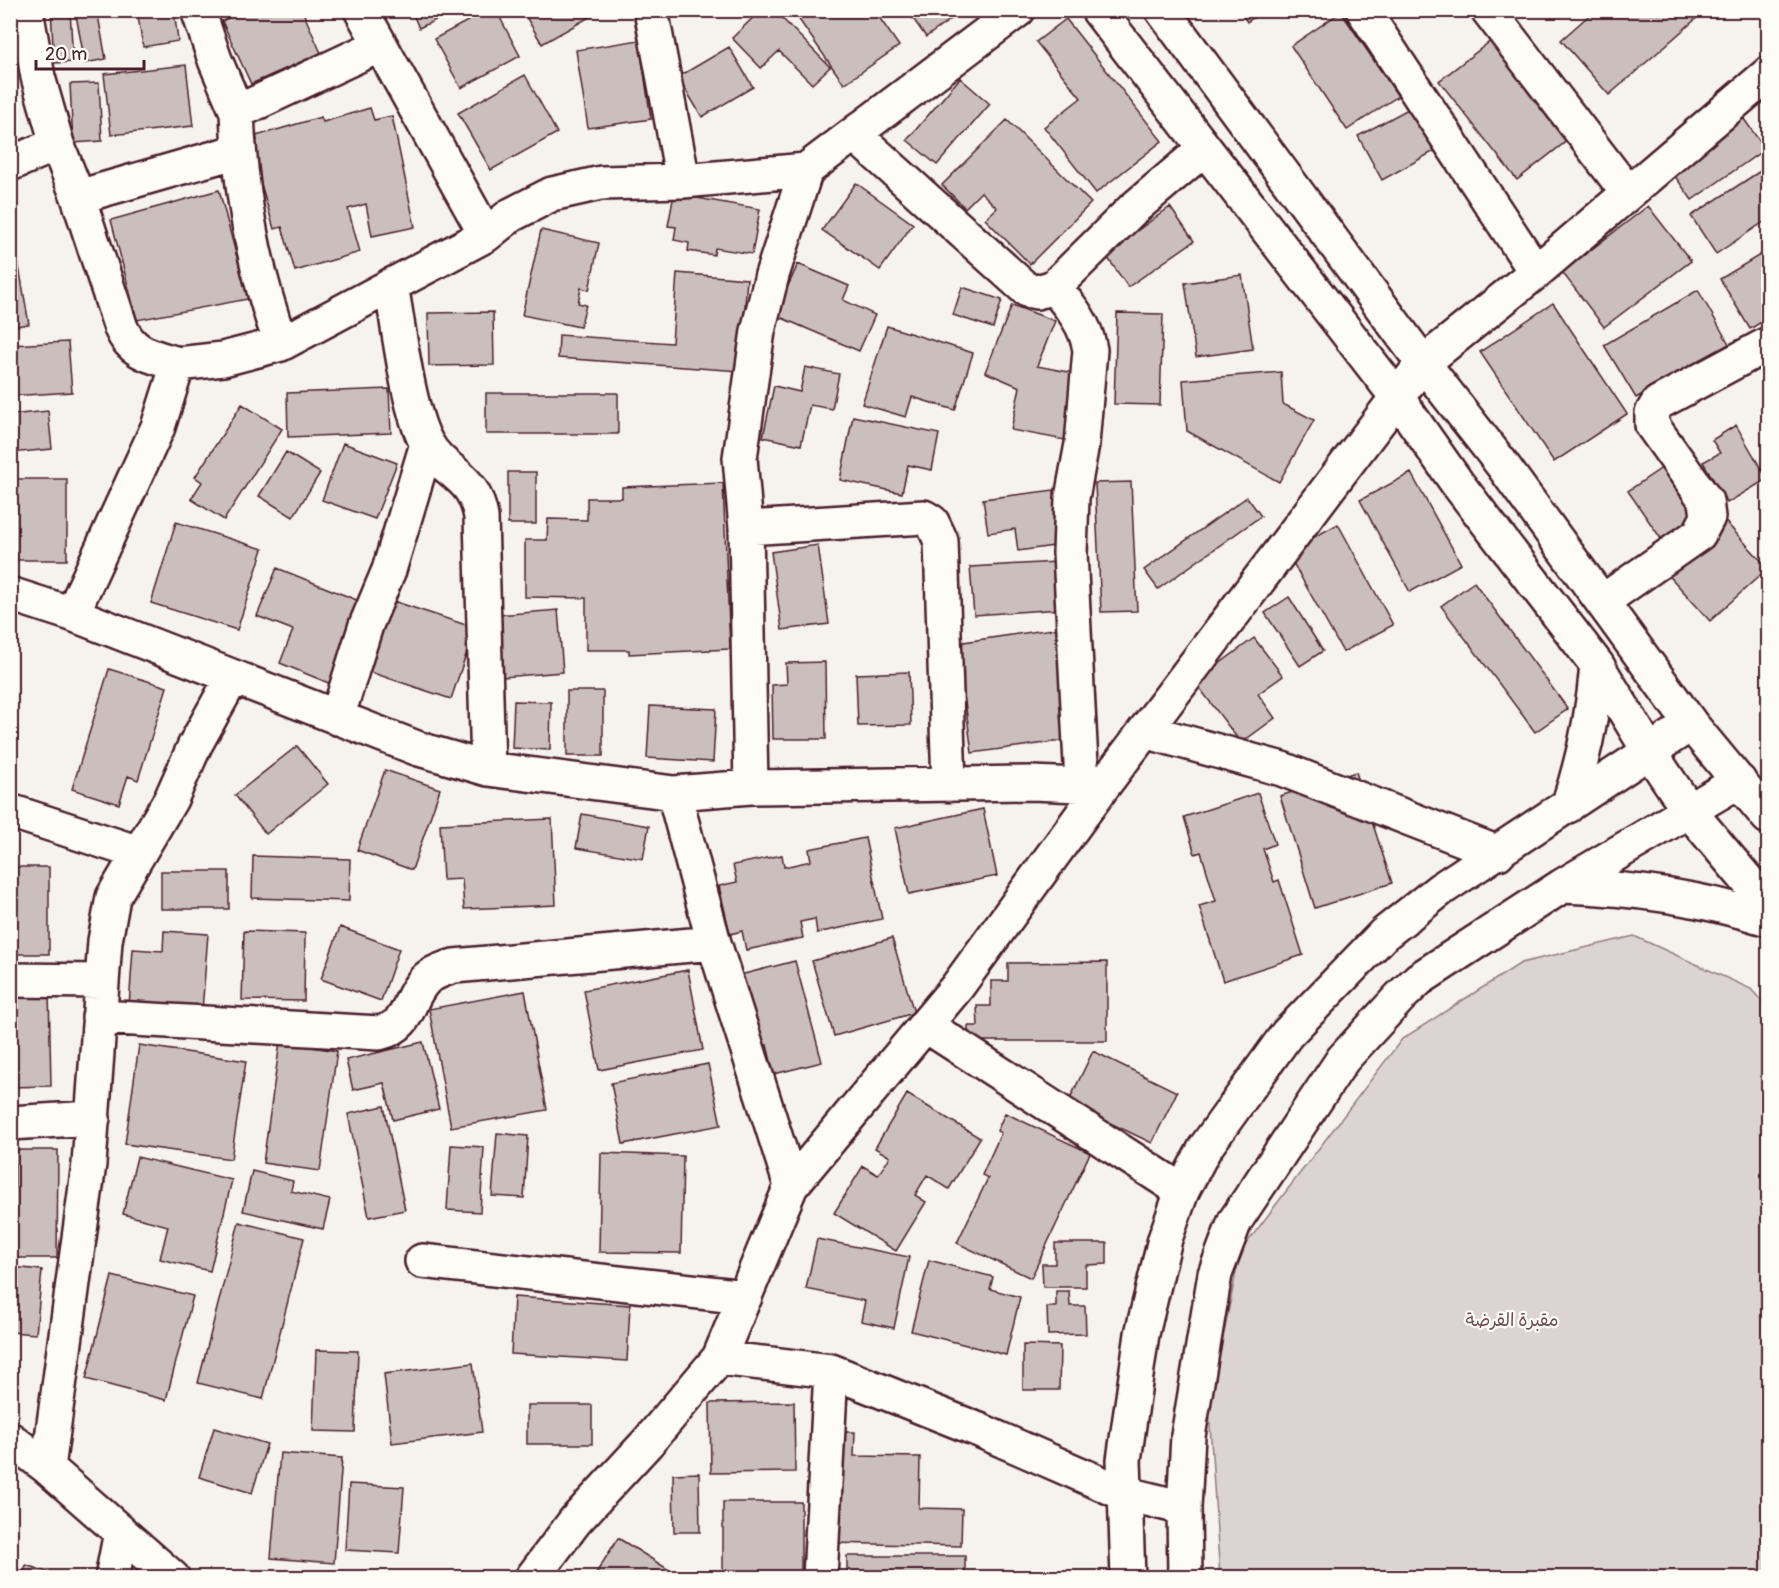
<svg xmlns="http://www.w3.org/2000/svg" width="1779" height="1588" viewBox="0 0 1779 1588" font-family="Pangolin,'Playpen Sans Arabic',sans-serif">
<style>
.green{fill:#dcd4d2;stroke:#937a7e;stroke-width:1.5}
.building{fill:#cbbfbe;stroke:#4a1f2b;stroke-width:1.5}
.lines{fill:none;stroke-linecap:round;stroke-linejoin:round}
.minor-casing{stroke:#4a1f2b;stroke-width:38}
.major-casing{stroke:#4a1f2b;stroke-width:38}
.minor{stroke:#fdfcf7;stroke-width:33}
.major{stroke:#fdfcf7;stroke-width:33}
.labels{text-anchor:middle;stroke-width:4.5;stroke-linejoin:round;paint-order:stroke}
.park-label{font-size:18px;fill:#6e4c55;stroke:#fdfcf7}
</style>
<rect width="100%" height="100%" fill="#f6f3ef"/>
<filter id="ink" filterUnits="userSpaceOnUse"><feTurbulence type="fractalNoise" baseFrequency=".0167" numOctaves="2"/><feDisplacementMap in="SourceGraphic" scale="12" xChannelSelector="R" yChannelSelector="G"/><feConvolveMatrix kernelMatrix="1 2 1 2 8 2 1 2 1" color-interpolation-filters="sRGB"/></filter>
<g filter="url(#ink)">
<path class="green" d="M1634,936L1751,989L1768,1008V1577L1220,1578L1209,1409L1240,1252L1402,1039L1521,963Z"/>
<path class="building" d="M51,10H70L73,62L54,63Z
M75,10H97L106,59L85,63Z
M137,10H174L178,41L143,47Z
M245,10H302L321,53L251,84L222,21Z
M411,10H457L419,28Z
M488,10H496L520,56L461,88L434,39Z
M522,10H602L542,44Z
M761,10H774L830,67L812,84L779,51L761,68L732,38Z
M874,10L899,46L844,84L793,11Z
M907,10H964L926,37Z
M1239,10H1265L1247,22Z
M1595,10H1706L1609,95L1561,40Z
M1341,12L1398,96L1347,130L1291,46Z
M1066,19L1162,141L1096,193L1044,127L1081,98L1036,42Z
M1510,26L1587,125L1517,180L1439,81Z
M639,40L651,119L588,128L576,50Z
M729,47L753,87L702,117L678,77Z
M186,65L193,126L111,135L104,74Z
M525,75L557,133L491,170L458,113Z
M960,78L990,104L937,165L907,140Z
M99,83L102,141L73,143L70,84Z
M1434,95L1458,138L1382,180L1358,136Z
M1730,99L1765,149L1692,200L1657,151Z
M370,108L374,120L392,116L415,227L372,236L366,204L348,209L360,252L295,271L282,227L274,229L249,142L257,140L256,136L321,117L323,122Z
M1007,120L1091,203L1030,264L985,219L997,208L981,192L965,208L942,185Z
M1768,166V219L1716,254L1691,216Z
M856,183L913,224L880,270L822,230Z
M219,190L248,299L137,320L111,220Z
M674,194L760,209L752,254L715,248L714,255L688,251L689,243L674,240L676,227L668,226Z
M1648,206L1691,261L1604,327L1562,272Z
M1170,207L1194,241L1128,287L1105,254Z
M541,230L599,243L589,290L581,288L578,303L586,305L580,327L522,315Z
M10,232H13L29,324L10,327Z
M1768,250V318L1750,329L1720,279Z
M798,264L849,286L843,300L875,315L859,351L775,315Z
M677,273L747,279L740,371L558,358L559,335L672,343Z
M1242,275L1253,349L1196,357L1185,283Z
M962,287L1002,300L993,328L953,315Z
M1698,290L1729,344L1636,398L1604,345Z
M1553,303L1627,414L1554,462L1480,352Z
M1012,305L1055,321L1037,366L1084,375L1070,441L1011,430L1020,387L985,372Z
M493,312L494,365L429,366L428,313Z
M1117,313L1163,314L1160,405L1114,404Z
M887,326L973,353L955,410L912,397L906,417L862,404Z
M68,342L72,392L10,396V345Z
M805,367L839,374L832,409L810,405L801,445L763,437L774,386L800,392Z
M1281,372L1283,404L1314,420L1279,482L1187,431L1183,380Z
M389,389L391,433L288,437L287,393Z
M486,393H618V434H486Z
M242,404L282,429L224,520L191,499L202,482L195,477Z
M48,411L52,449L10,453V415Z
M853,416L939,434L932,470L908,465L902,493L840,480Z
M1736,425L1767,479L1727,503L1703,462L1720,453L1712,440Z
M343,443L397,463L375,519L322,500Z
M286,452L320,473L293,517L259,496Z
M1672,461L1708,513L1664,543L1628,491Z
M508,472H536V524H508Z
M1411,473L1461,564L1410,592L1360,500Z
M10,479H67V560H10Z
M1131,482L1137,611L1101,612L1095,483Z
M723,483L730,649L629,654V650H586V598L525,597V540H547L548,519L587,520V498H622V487Z
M1054,490L1061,545L1018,551L1015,529L988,533L983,499Z
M1247,497L1261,516L1158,589L1144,570Z
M1722,518L1768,568L1710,621L1664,570Z
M176,522L263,549L237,630L151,603Z
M1338,524L1393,625L1343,652L1287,552Z
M818,545L829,624L782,630L771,552Z
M1057,562L1061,609L974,615L970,567Z
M277,568L364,603L331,684L280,663L293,630L257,616Z
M1474,582L1568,709L1535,732L1441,606Z
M1289,597L1323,651L1300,666L1265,613Z
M384,598L475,628L451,699L361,669Z
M558,610L563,672L503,677L498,615Z
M1059,628L1075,739L972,753L957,643Z
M1254,638L1283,676L1258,694L1275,718L1241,743L1195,682Z
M825,662L826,739H773L772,685L787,684L786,663Z
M109,669L167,687L138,780L128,776L119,804L72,789Z
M909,672L911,725L858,726L856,674Z
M567,691H603V756H567Z
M514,701L551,702L550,750L512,748Z
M650,706L716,709L713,762L647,758Z
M297,746L328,784L266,834L235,795Z
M385,770L440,789L412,870L357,850Z
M1356,772L1392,883L1315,908L1280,796Z
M1258,793L1275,844L1263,849L1274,882L1279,880L1303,955L1223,981L1199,906L1216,901L1201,852L1195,854L1184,817Z
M983,809L997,876L909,894L895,828Z
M582,814L649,826L643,859L576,848Z
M552,819L556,905L464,909L462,879L443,880L440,824Z
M865,838L882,919L817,933L815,919L800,922L803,938L746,950L742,931L730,934L719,886L737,882L733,865L782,855L784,867L811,861L809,849Z
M253,856L350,859L349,901L252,898Z
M10,867H49V954H10Z
M161,871H229V909H161Z
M340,927L399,949L381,1001L321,979Z
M164,931L208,934L202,1011L129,1006L133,949L163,951Z
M244,931L305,933L304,1001L242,1000Z
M892,938L914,1013L834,1036L812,961Z
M795,961L822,1062L774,1074L767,1045L759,1047L740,975Z
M1107,962V1041H968V1026H978L977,1006H991V981H1008V963Z
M688,970L703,1050L599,1070L584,990Z
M10,990H49L51,1086L10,1087Z
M525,991L547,1110L451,1127L429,1009Z
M280,1042L337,1051L320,1171L263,1163Z
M423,1042L439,1109L393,1120L384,1083L353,1090L346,1060Z
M139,1045L246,1061L231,1159L125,1144Z
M1093,1051L1177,1092L1152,1143L1068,1103Z
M708,1064L721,1125L623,1144L611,1083Z
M907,1094L980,1138L949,1189L927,1175L915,1195L926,1202L896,1251L834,1213L863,1166L878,1175L890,1157L875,1148Z
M384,1106L405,1210L369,1217L348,1114Z
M1005,1113L1090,1153L1031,1278L957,1243L988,1178L982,1175L1001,1133L997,1131Z
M497,1133L528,1136L524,1198L492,1196Z
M451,1145L484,1147L480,1212L447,1210Z
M15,1150H58L57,1258H14Z
M601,1153L683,1156L681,1253L599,1252Z
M137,1157L232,1180L210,1271L160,1259L168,1226L123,1214Z
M252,1171L293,1181L291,1191L330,1200L323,1229L243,1211Z
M239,1222L304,1238L263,1399L198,1383Z
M817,1239L909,1257L894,1328L861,1321L865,1301L806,1289Z
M1055,1243H1107V1264L1086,1265V1287H1043L1042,1264H1055Z
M929,1260L993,1277L990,1289L1020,1297L1006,1355L911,1331Z
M12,1267L42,1270L36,1334L10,1332Z
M112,1276L193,1296L166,1400L86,1379Z
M1056,1291H1069L1070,1306H1085L1086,1334L1048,1335L1047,1307H1056Z
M514,1297L630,1305L627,1361L511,1354Z
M1023,1345L1060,1346L1059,1390H1023Z
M316,1350L358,1351L355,1432L313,1431Z
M473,1363L482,1432L392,1443L384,1374Z
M794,1402L795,1472L711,1473L710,1403Z
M527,1405H592V1444H527Z
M214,1428L267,1444L252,1493L199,1477Z
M833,1432H855L854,1456L920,1457L919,1508L962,1509L961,1546L830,1543Z
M280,1453L342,1458L334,1563L271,1558Z
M699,1473L700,1532H674L673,1474Z
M349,1484L404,1487L399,1553L345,1550Z
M723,1502H801V1578H723Z
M618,1538L682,1578H593Z
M847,1556H965V1578H847Z
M26,1565L64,1578H22Z"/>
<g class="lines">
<defs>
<path id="minor" d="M26,10L38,77L57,144L78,197L121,328C132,354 152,356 178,364
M198,10L215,60L237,112L378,46
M361,10L486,235
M651,10L683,181
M1363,10L1536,272
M1488,10L1628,193
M237,112C240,192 254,269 281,344
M854,134L1027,290L1037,292L1054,287L1132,210L1204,149
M10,164L57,144
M78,197L238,151
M391,285C399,327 407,406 426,442C444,475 473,472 481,517L488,769
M1054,287C1070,306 1086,324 1090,350L1082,444L1072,498L1070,553L1082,783
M746,528L924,517L932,522L941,541L949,785
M10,594L72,614L419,749L488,769L674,793L751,787L1032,783L1103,786
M1603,601L1699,534L1708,517L1706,501L1652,425V413L1658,403L1768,344
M72,614L158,427L178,364L223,359L281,344L486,235L511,215L552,194L601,183L683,181L806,170L1018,10
M337,718L366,625L389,570L427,444
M1145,731L1282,769L1498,853
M751,787L746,528L740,458L758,331L772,275L806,170
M674,793L714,943L791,1186
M10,811L139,853
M10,980L102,981
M99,1017L379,1033C412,1025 405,1002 424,981C431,973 444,969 454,966L714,943
M925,1025L1182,1191
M10,1123L93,1118
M422,1261L745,1297
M719,1358L831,1371L979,1430L1123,1493L1184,1508
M10,1439L48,1468L173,1578
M48,1468L89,1164L105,941L113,897L171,799L195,745L232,678
M112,1578L121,1532
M532,1578L575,1521L648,1442L719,1358L791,1186L957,987L1103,786L1423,363L1536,272L1768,74
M820,1578L831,1371"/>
<path id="major" d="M1098,10L1396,396L1457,483L1597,665L1649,751L1690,812L1768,905
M1162,10L1423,363L1501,463L1691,724L1768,817
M1568,806C1584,759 1593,714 1597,665
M1562,886C1633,888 1701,898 1768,919
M1128,1578L1124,1460L1142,1334L1165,1239L1182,1191L1205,1148L1287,1034L1384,934L1441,889L1691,724
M1185,1578L1184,1508L1188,1436L1215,1274L1235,1221L1343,1059L1400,997L1419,979L1562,886L1739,781"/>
</defs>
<use href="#minor" class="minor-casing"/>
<use href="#major" class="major-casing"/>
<use href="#minor" class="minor"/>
<use href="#major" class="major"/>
</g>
</g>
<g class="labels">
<g class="park-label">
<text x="1512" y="1326">مقبرة القرضة</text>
</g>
</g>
<rect width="1779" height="1588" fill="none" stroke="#fdfcf7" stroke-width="36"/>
<rect x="18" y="18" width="1743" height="1552" fill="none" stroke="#4a1f2b" stroke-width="2" filter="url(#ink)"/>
<path d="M36 60v9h108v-9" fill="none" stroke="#4a1f2b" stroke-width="3"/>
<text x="45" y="60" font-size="18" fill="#4a1f2b" stroke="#fdfcf7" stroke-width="4.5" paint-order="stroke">20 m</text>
</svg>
